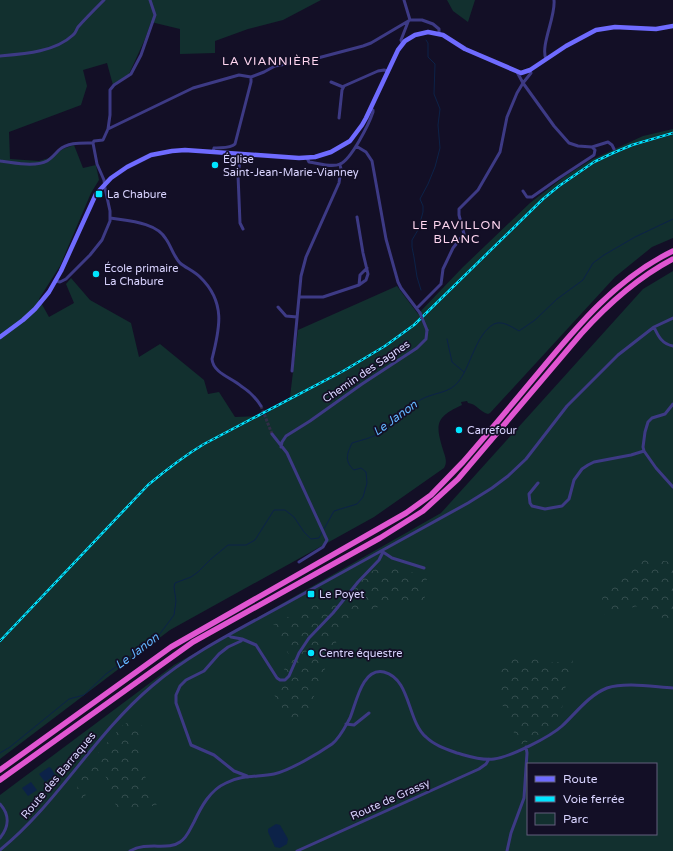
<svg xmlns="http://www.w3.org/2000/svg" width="673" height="851" viewBox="0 0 673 851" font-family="'Varela Round',sans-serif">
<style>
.green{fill:#12302f;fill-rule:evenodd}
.forest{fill:url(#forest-crowns)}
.water{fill:#0c2248}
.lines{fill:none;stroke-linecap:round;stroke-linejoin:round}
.stream{stroke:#0c2248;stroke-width:1}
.minor-tunnel{stroke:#312d47;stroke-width:3;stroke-dasharray:3 1.5;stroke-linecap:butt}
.minor{stroke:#3d3a85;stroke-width:3}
.secondary{stroke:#6f6bff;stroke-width:4.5}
.trunk{stroke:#e055d1;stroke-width:5.5}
.rail-casing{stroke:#00e5ff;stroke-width:2.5}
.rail{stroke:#130f26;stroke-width:1;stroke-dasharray:3;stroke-linecap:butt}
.minor-bridge{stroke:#3d3a85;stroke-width:3}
.poi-dot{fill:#00e5ff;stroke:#130f26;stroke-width:1.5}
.labels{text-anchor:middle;stroke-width:3.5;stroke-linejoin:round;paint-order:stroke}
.poi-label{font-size:11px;fill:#d9d4ff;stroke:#130f26;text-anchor:start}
.street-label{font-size:11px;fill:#d9d4ff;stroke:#130f26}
.neighbourhood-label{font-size:12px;letter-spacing:1px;fill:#ffd6f0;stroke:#130f26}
.water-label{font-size:12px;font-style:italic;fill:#62b6ff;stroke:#130f26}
</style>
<defs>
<pattern id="forest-crowns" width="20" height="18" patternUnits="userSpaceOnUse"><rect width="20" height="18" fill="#12302f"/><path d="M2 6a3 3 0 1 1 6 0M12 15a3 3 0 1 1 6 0" fill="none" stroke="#344d4e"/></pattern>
</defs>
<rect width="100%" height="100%" fill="#130f26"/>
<path class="green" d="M0,0H321L283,20L248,29L215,41V53L180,54V29L151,22L145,39L129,74L113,85L107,63L83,70L87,86L81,105L9,132L10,159L39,161L49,158L63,149L74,145L83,168L96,165L99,180L91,193L60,266L39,299L49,317L74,303L66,284L71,278L90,300L131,323L139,357L160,344L204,380L208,394L219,392L235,417L263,416L290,397L298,330L397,286L418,314L463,267L530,203L564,177L591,160L643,136L673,129V238L652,247L615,277L490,413L488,414C480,412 477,404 468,403L467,401L461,402L462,405C433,418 436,426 444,453C446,459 447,463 444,468L374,517L170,630L0,759Z
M447,0H475L468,22L453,11Z
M673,271V851H0V795L174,665L441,513L643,289ZM528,764H656V834H528Z"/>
<path class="forest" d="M645,559L673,562V623L638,606L601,615L603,589Z
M385,564L427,577L424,604L386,603L344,624L316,690L308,714L289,719L273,693L290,657L273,625Z
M517,651L523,658C535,657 551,666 561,661C564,660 568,657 572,655L573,667L567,678L562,708L551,731L520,745C509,722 490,690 504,664C506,659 512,655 517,651Z
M135,719L143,727L139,761L157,806C142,806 134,808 119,814L103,769L89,784L82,806L75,801L80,773L123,725Z"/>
<path class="water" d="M49,767L51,768L55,775L45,782L39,774Z
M31,782L37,790L28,796L22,788Z
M276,824L280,825L288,839L287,844L280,848L275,847L268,832V829Z"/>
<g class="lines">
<path class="stream" d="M421,290L417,277L414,257L412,247V240L418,230L423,212V206L420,199L428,184L435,167L440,148L438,125L440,109L434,94L435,64L428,57V43L426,40
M447,339L452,362L464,372
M324,529L334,511L357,504L363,497L367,483L366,472L361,468L354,470C344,461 347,454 352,443C361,440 373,438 380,432C394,421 407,406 424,398C437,392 450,393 459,381C471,365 476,334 494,324C502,320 512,327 519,331L535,320L557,299L583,280L593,263L604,255L635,237L673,219
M0,753L10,747L58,708L69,699L84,695L106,674L138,651L156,639L174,615L176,601L174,587L175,583L191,577L198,572L211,559L228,545H246L255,540L274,510H285L294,517L304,532L311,539L319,538L322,532"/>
<path class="minor-tunnel" d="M261,406L272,434"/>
<path class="minor" d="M404,0L410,20
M403,44L401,40L408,22
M0,56C24,54 55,52 73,35C76,33 76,30 78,27C86,18 95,9 104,0
M546,59C540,46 556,16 554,0
M331,82L343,87
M339,118L342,90L344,86L378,71L384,70L388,71
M108,129L110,115V90L114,85L131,74L141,55L155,15L150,0
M93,143L94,141L103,140L108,129L193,88L239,75L251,77L264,72L275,66L314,59L363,46L371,43L410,20H422L433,24L439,29V34
M356,146L366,152L372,161L386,239L398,282L401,288L420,313
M592,147L608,142L612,145L614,149
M213,152L214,148C221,147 230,149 235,144L251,82V77
M241,154L238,175L240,223L243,229
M307,158L309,162C318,163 332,168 340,164C351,160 369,124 373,112V110L371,109
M0,161C13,163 36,167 47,161C52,158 55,154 59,150C68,142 81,143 93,143
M523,191L527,197H532L559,178L591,157L594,155L595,150L592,147L578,146L569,143L554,126L523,83L531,73L530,70
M110,218C128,221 156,222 166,239C171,246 174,257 180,263C186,268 194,271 200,277C226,302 220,328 212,359C213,373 232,378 241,386C249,391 256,398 261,406
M55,281L60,282L66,279L90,255L102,240L110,221V211L105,188L104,180L97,164L93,143
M359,285L360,275L367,268
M299,297H323L359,285L366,280L368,274L363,253L357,217
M278,307L286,316L297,317
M417,308L441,284L443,269L453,248L464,234L459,215V209L478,190L500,152L507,117L517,93L523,83L517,72
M654,327C658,336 662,344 673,346
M292,371L301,276L306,257L339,183L341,169L340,165
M673,404L665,414L652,418L648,422L645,432L643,447L644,451L656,468L673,487
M272,434L287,453L327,540L323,547L299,562
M281,447L282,442L286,436L310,421L362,384L417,348L426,339L427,330
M538,483L529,494L530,503L532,506L545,509L562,506L569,499L574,480L582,469L588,465L594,462L631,455L644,451
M383,552L392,558L424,568
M229,635L231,637L242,639
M346,724L354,725L369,713
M248,777L247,776L234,771L214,755L191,745L176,703V695L180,686L186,680L204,671L219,654L228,647L241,641L242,639L256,645L277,678L280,680H285L289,676L299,653L309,638L333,613L358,582L379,560L383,552
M0,804C10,815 9,827 0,838
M0,850C58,803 94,735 152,686C192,652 240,629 285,604C346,570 407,537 468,503L492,488L508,476L526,459L567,406L618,355L654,327L673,318
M130,851C147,841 168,851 180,842C187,838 190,829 194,822C201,807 210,790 226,783C240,775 258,777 274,774C289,771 319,753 332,744C340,738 345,727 350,718C356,704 362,667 384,672C411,679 407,721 426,737C434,745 446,749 457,753C468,756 482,761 494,759C510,757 550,737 562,726C576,713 589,695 607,688C626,682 654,687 673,688
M297,851L479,769L486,764L489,759
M507,851L511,833L524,798L527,753L526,747"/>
<path class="secondary" d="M0,337L23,320L35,309L49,292L61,271L96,194L111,178L127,167L151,155L172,151L185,150L299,158L315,157L331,152L350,141L362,125L366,118L398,50L405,41L415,35L428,32L443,35L465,49L521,73L530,70L566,46L596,30L615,27L656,29L673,26"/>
<path class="trunk" d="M0,770L171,647L406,513L431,495L463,462C489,432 514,402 539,372C578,325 617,278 673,251
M0,780L193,642L380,538L423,511L458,479L581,334C608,304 637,278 673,259"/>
<defs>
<path id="rail" d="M0,641L148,485C166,470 184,456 204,444L345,370L385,346L414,325L543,199L559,186L594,162L613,153L632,145L673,133"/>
</defs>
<use href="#rail" class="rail-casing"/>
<use href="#rail" class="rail"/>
<path class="minor-bridge" d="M420,313L427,330"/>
</g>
<g class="poi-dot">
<circle cx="215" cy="165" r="4"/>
<rect x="95" y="190" width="8" height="8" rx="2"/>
<circle cx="96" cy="274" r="4"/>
<circle cx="459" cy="430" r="4"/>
<rect x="307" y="590" width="8" height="8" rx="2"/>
<circle cx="311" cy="653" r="4"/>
</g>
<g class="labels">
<g class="poi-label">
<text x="223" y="163">Église<tspan x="223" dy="13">Saint-Jean-Marie-Vianney</tspan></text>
<text x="107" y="198">La Chabure</text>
<text x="104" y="272">École primaire<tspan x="104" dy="13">La Chabure</tspan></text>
<text x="467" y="434">Carrefour</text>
<text x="319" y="598">Le Poyet</text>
<text x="319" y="657">Centre équestre</text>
</g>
<g class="street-label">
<text transform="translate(366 371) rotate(-34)" y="4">Chemin des Sagnes</text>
<text transform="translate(58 775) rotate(-50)" y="4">Route des Barraques</text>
<text transform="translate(390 799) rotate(-24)" y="4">Route de Grassy</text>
</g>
<g class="neighbourhood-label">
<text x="271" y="65">LA VIANNIÈRE</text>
<text x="457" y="229">LE PAVILLON<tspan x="457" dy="14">BLANC</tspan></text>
</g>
<g class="water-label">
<text transform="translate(395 418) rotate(-36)" y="4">Le Janon</text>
<text transform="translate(137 651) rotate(-37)" y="4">Le Janon</text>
</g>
</g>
<rect x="527" y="763" width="130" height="72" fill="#130f26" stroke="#625e7d"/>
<rect x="535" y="776" width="20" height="6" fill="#6f6bff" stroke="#625e7d"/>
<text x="563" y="783" font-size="12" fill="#d9d4ff">Route</text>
<rect x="535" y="796" width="20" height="6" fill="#00e5ff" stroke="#625e7d"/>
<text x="563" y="803" font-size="12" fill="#d9d4ff">Voie ferrée</text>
<rect x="535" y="813" width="20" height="12" fill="#12302f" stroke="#625e7d"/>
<text x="563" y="823" font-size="12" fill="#d9d4ff">Parc</text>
</svg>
